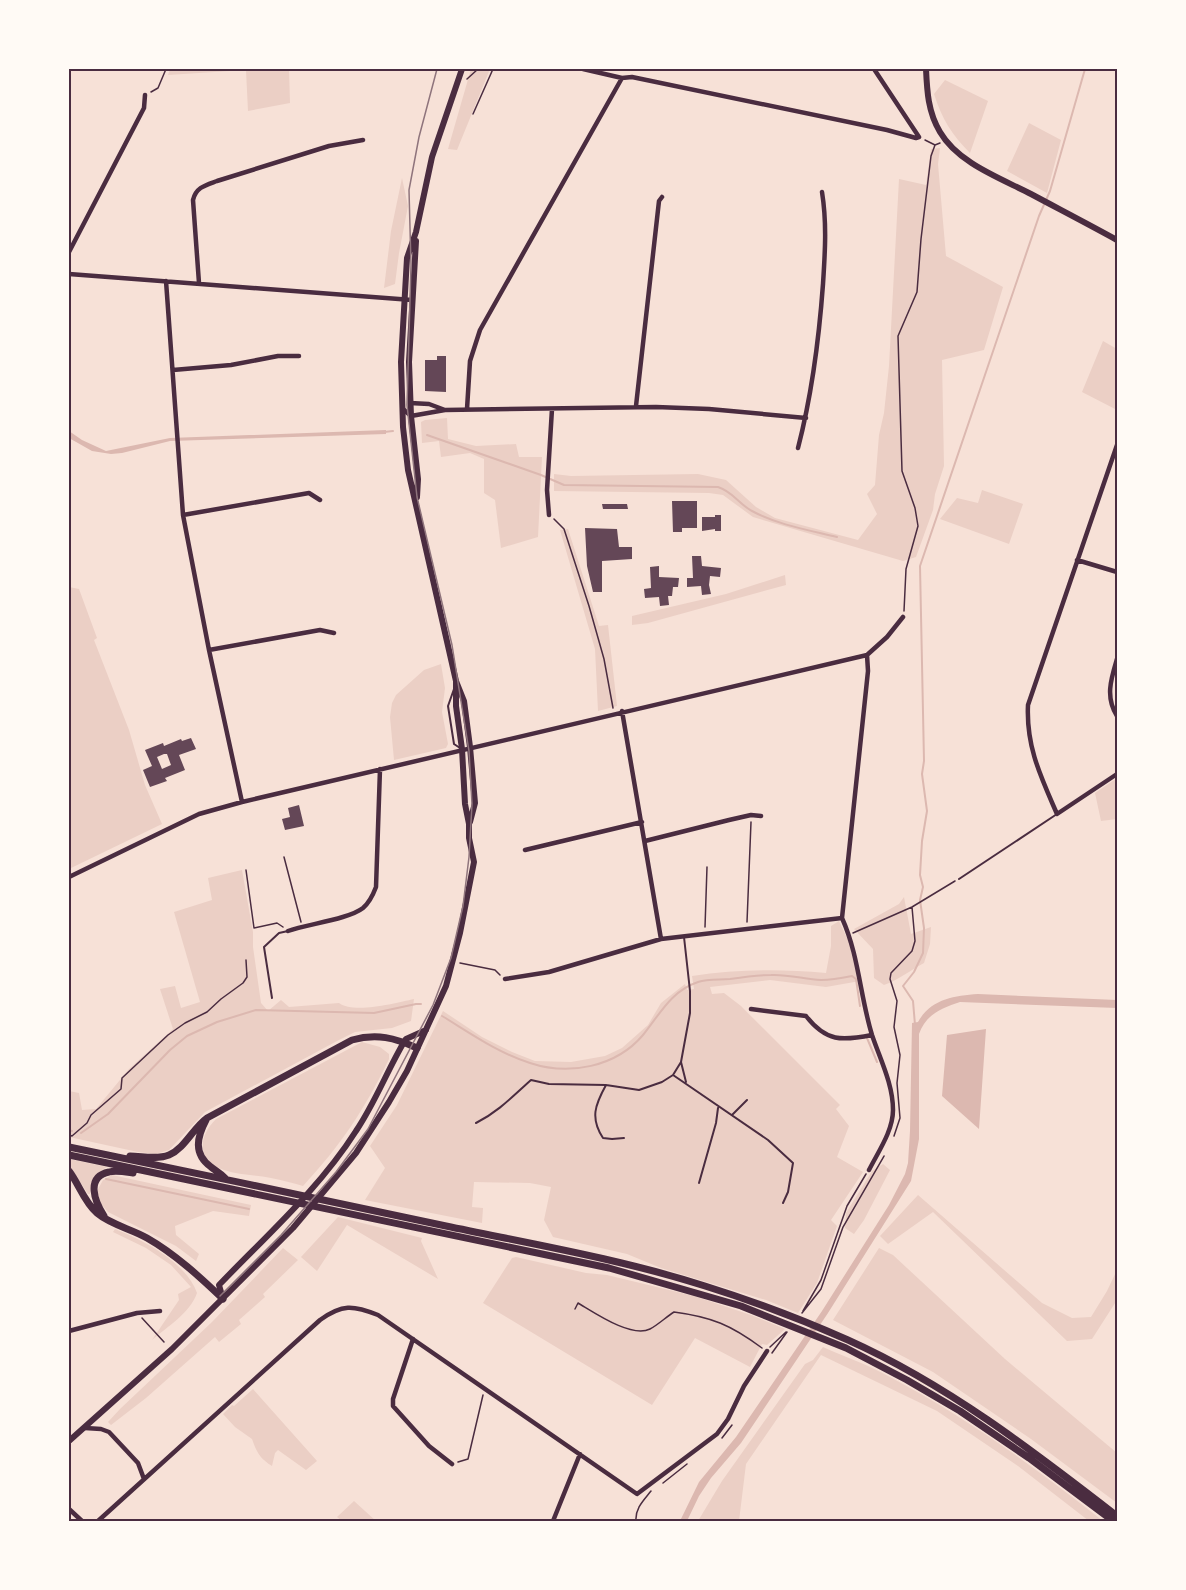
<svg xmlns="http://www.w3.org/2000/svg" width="1186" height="1590" viewBox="0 0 1186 1590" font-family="Overpass,sans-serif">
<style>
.green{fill:#ebcfc5}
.water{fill:#dcb8b0}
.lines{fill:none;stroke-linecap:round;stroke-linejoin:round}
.stream{stroke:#dcb8b0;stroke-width:2}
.building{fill:#644757;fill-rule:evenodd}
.path{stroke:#4a2c40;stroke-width:1.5}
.service{stroke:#4a2c40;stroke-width:2}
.minor{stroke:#4a2c40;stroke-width:4.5}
.secondary{stroke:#4a2c40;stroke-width:6}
.trunk{stroke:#4a2c40;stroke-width:7}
.tram{stroke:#8f747c;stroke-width:1.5}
.neatline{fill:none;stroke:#4a2c40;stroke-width:2}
</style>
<rect width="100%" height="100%" fill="#f7e1d7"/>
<path class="green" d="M170,69H289L290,103L248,111L246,70L168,75Z
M471,69H490L457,150L448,149Z
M945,80L988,101L970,153C952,135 942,119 934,94Z
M1029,123L1061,140L1047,193L1007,171Z
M940,148L938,164L946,256L1003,287L984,350L942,360L944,466L935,494L933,510L916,557L903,561L753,517L723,495L709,493L554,491V474L571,476L698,474L726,480L756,507L775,518L858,540L877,514L867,494L875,485L879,435L884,413L889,366L899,179L926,185L931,149Z
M402,178L408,206L399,253L395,284L384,288L391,231Z
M1103,341L1117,349V410L1082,392Z
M447,418L448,439L476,446L516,444L519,457H542L538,537L501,548L495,500L484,493V459L470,453L441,457L439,441L422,443L421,422L425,420Z
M982,490L1023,504L1009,544L940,519L957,498L978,503Z
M568,529L599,626L608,625L617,706L598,711L595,649L560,530Z
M785,575L786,585L648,623L632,625V616L726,594Z
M69,587L79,589L97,638L94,640L129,730L145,785L162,824L69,869Z
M441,664L445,688L442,712L448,744L446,748L394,760L390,717L392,703L396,695L424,670Z
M1117,778V819L1101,821L1095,793Z
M242,870L253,932V947L261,1003L268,1011L281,1000L289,1007L339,1003C354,1014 396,1003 414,999L411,1021L392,1028L355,1032L337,1041L205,1112L169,1150L156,1154L138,1152L69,1137V1091L79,1093L82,1110L96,1109L129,1069L173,1029L160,989L175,986L181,1008L200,1002L174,912L212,900L208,878Z
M904,897L911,934L931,927L930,944L924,963C909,971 900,979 884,985L874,978L873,949L854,929L899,904Z
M839,921L853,951L860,981L826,987L770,980L710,987L712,994L724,993L741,1006L840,1105L836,1109L849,1126L837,1157L863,1172L831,1220L837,1226L817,1283L798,1313L766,1300L661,1268L627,1254L553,1237L544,1220L551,1187L530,1183L474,1182L472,1207L483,1208L482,1223L365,1200L385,1168L370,1146L397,1105L443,1011L482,1037L512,1052L535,1061L571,1062L605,1056L622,1048L648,1025L661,1003L685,984L687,990L694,989L692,976C737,969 781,969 826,973L831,946V926Z
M362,1042L380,1047L389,1054V1059C365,1109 341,1145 303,1186C293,1183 282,1180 271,1178C256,1175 239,1175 224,1170C196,1160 198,1137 216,1119Z
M69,1159L107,1167C96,1173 91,1181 90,1194H88L69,1165Z
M883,1164L890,1170L864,1220L854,1234L845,1228L846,1213L872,1171Z
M112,1175L251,1205L249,1216L213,1211L175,1226L176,1235L199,1254L196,1261L176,1246L108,1212L101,1204L97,1191L103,1180Z
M918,1195L1042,1303L1072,1318L1091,1317L1107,1291L1117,1270V1300L1092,1339L1067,1341L933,1212L888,1244L880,1236Z
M338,1217L422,1238L421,1241L438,1279L347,1225L317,1271L301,1257Z
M115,1229C143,1240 186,1262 197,1293C190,1313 167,1327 152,1340L179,1300L178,1294L191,1287L171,1265L146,1248L113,1232Z
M283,1248L298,1260L263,1294L265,1297L239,1320L241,1324L219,1342L215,1337L146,1398L111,1425L108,1422L120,1409L212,1322Z
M879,1248L893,1255L1005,1359L1117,1453V1503L1031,1439L933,1372L833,1320Z
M516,1257L586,1273L607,1275L694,1296L751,1315L785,1329L767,1345L762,1344L750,1367L695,1338L652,1405L483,1303L512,1258Z
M823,1347C845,1357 869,1365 890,1377C966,1417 1036,1468 1103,1521H1089L1018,1466L937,1411L821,1355L746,1464L739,1521H698L722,1481L805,1364L813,1360Z
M253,1389L317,1461L306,1470L278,1450L275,1453L272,1466C260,1459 256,1451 252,1439L235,1427L223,1414L232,1405L234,1406Z
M354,1501L376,1521H342L337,1517Z"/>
<path class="water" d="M386,430V434L170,441L122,453L111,454L92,451L69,438V431L82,440L106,451L170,438Z
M978,994L1117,1000V1008L960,1002C942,1008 926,1014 919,1034V1139L911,1181L828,1313L741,1443L711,1478L699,1496L687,1521H680L699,1482L736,1437L822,1311L889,1205L905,1174L908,1163L910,1131L912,1023L918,1022C931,999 953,996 978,994Z
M986,1029L979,1129L942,1096L947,1035Z"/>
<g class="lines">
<path class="stream" d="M384,432L393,431
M427,435L541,475L564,485L718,487C732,491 739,504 752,511C778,525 808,530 837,537
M442,1016C470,1033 498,1053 530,1063C569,1076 616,1067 643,1035C660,1014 671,991 698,982C708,979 719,980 730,979C743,977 757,975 771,975C787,974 804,979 821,980C831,980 842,978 852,976L856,979L860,1006
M915,1025L913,1001L903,986L914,972L923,953L924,928L920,900L923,887L920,875L922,841L927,811L922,774L924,761L920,566L1039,216L1050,191L1085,69
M867,1038L877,1062
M69,1130L72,1131
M81,1133L108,1114L170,1050L187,1036L217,1022L256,1010L374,1013L416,1004H421
M106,1179L249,1209"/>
</g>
<path class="building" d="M437,356H446V392L425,391V360H437Z
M672,501H697V528H682V532H673Z
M602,504H627L628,509H603Z
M715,515H721V531H715V529L702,531V517H715Z
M585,528L617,529L619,547H632V559L602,561V592H593L587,566Z
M692,556H701L702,566L721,568L720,577L710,576L709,585L711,594L702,595L701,586L687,587V578H693Z
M659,566V577L679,578L678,587H673L672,596H668L669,605L660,606L659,597L645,598L644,589L651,588L650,567Z
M191,738L196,749L179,755L185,770L165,778L167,781L150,787L143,770L152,766L145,750L163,743L164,746L181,739L182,741ZM164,754H167L171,765L162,769L157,757Z
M299,805L304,826L285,830L282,819L290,817L288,808Z"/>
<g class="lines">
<path class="path" d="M467,79L478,69
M151,92L158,88L166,69
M473,114L493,69
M925,140L935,145L940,143
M554,519L564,529L589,606L604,659L613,708
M904,611L906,569L918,526L915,508L902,471L898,336L917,292L921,239L931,156L935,145
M284,857L301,922
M246,870L254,928L277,923L283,927
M747,922L751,822
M705,927L707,867
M853,933L912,907L955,881
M460,963L495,970L500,975
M69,1135L72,1136L87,1123L91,1115L121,1089L122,1078L168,1035L185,1023L207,1012L221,999L243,983L247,977L246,960
M894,1136L900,1118L897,1083L900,1055L894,1027L897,1001L890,979L891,973L912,951L915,941L912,907
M575,1309L578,1303C595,1313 631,1338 650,1329C658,1325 666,1317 674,1312C712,1317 731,1325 762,1348
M803,1311L821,1280L847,1206L866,1174
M802,1313L821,1289L843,1227L884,1156
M142,1318L164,1342
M770,1347L786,1332
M772,1353L787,1332
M722,1438L732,1425
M458,1462L468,1459L483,1395
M663,1483L687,1464
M636,1521C635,1508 644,1500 651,1491"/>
<path class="service" d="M454,689L448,706L454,744L460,748
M959,879L1057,814
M684,937L690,991V1013L681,1062L686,1082
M272,998L264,947L279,933L288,931
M673,1075L681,1062
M606,1085C595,1105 590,1118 603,1138L612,1139L624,1138
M732,1115L747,1100
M476,1123C498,1112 513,1096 531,1080L549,1084L606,1085L639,1090L662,1082L673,1075L768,1140L793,1163L788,1192L783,1203
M699,1183L716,1123L718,1108"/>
<path class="minor" d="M583,69L622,78L632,77L887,130L916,138L919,137
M874,69L919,137
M69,252L144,108L145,95
M69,274L412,300
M166,281L183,515L209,650L242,802
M199,283L193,200C196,187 206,185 217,181L329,146L363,140
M173,370L231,365L278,356H299
M410,403L429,404L445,410
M636,406L659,201L662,197
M403,409L411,416L445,410L656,407L709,409L806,418
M467,409L470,361L480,330L622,78
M1117,445L1028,705C1026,747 1041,777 1057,814L1117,774
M798,448C812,394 819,339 823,284C825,253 827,223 822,192
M183,515L309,493L320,500
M549,515L547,490L552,409
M1077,560L1117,572
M209,650L320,630L334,633
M867,655L868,671L842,918C859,956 860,996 872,1035C880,1059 893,1084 893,1110C893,1131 878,1152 869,1170
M1117,659C1111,679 1105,697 1117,716
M622,711L661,939
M645,841L729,820L751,815L761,816
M525,850L642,822
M69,877L199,814L242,802L867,655L887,637L903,617
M288,931C308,924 349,919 363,908C370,902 373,895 376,887L380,769
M505,979L549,972L661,939L842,918
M751,1009L806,1016C826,1042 842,1041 872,1035
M69,1331L137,1313L160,1311
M413,1339L393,1399V1406L429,1446L452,1464
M85,1428L101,1429L109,1432L138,1463L144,1479
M69,1509L82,1521
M98,1521L320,1320C342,1304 353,1305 378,1315L637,1494L717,1434L728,1419L744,1386L767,1351
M553,1521L580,1454"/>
<path class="secondary" d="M462,69L432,157L416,232L407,258L401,362L403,427L408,470L456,681L464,701L470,747L475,803L470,822
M926,69C927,91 928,112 940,132C958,163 1000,178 1031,194C1059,209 1088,224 1117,240
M416,241L409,362L411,416L418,479L417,497
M223,1299L219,1285C267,1235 319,1189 356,1131C375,1103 387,1071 404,1042L406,1039L426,1030
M69,1441L172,1349L293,1228L356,1153L389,1102L407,1071L446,986L460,933L474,862L469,838V824L465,804L462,749L456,706V681"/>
<path class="trunk" d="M206,1120C197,1137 193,1154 211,1167C216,1171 221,1173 226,1179
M69,1147C195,1173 320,1199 446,1226C532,1244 620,1259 705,1286C753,1301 801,1319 848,1340C946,1384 1032,1450 1117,1516
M69,1155L609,1268L741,1306L846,1348L907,1380L960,1411L1029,1458L1113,1521
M130,1156C142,1156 157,1160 169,1155C185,1148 193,1128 207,1118L352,1040C377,1033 395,1038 417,1048
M69,1171C79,1184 84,1202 97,1213C111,1225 132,1229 147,1238C175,1254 200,1277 223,1299
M104,1216C95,1202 85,1177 109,1172C116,1170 126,1172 133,1173"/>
<path class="tram" d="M220,1296L281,1235L336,1172L368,1129L433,1005L451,958L463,906L469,857L472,804L469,751L452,645L417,497L407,405L411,265L409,190L419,137L437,69"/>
</g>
<rect width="1186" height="1590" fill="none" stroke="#fffaf5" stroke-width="141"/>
<rect x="70" y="70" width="1046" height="1450" class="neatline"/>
</svg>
